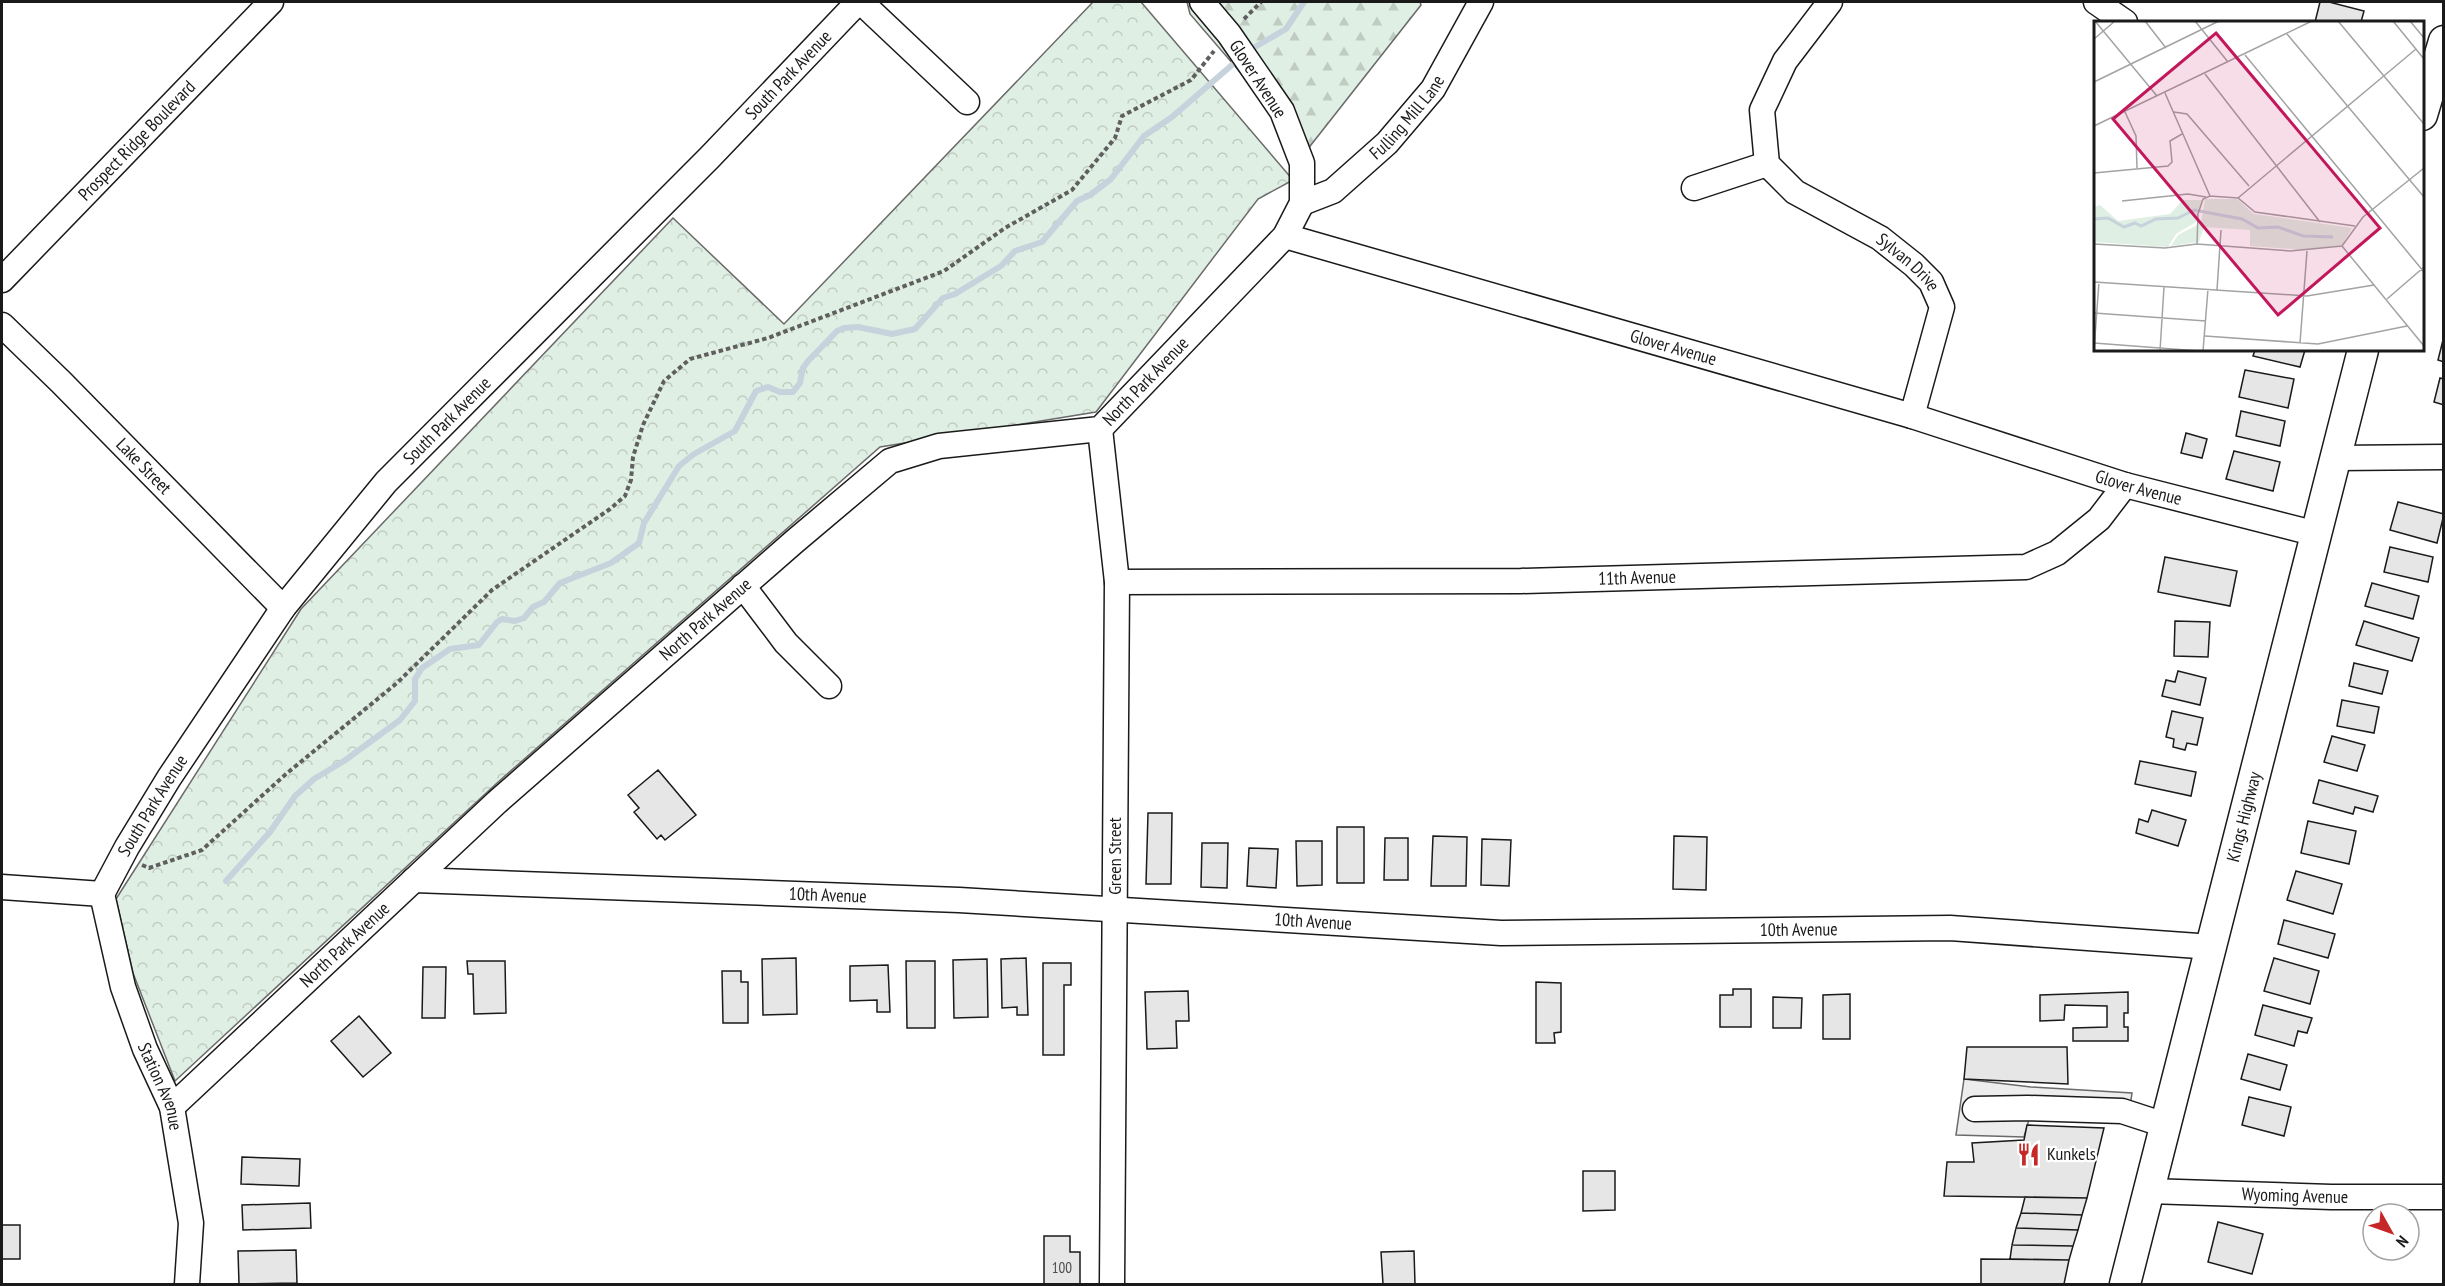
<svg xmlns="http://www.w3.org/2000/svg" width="2445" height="1286" viewBox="0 0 2445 1286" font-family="'PT Sans Narrow',sans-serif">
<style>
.forest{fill:url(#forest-firs);stroke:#6a6a6a;stroke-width:1.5}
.park{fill:url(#park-crowns);stroke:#6a6a6a;stroke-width:1.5}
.parking{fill:#ededed;stroke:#6a6a6a;stroke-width:1.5}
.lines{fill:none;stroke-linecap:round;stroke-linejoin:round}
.stream{stroke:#c6d2dc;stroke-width:6}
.building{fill:#e6e6e6;stroke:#1a1a1a;stroke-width:1.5}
.minor-casing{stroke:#1a1a1a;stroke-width:27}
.major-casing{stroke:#1a1a1a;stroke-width:33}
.path{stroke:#5f5f5f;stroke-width:4;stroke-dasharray:4.5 3;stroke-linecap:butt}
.minor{stroke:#fff;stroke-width:24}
.major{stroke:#fff;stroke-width:30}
.labels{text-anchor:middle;stroke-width:4.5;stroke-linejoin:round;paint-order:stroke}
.number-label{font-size:15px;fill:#4d4d4d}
.street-label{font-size:18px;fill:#1a1a1a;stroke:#fff}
.poi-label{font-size:18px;fill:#1a1a1a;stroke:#fff;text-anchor:start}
.inset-river{fill:none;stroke:#c6d2dc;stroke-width:3}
.inset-road{fill:none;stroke:#a3a3a3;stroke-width:1.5}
.view{fill:#c2185b;fill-opacity:0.15;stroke:#c2185b;stroke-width:3}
.inset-edge{fill:none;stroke:#1a1a1a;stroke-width:3}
</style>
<defs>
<pattern id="forest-firs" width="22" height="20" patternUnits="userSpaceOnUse" patternTransform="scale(1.5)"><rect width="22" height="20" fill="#e0efe3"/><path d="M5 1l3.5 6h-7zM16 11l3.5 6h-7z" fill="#c0ccc2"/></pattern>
<pattern id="park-crowns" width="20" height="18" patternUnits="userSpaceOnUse" patternTransform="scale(1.5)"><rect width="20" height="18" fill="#e0efe3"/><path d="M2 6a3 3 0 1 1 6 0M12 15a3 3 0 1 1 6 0" fill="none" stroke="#c0ccc2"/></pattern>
</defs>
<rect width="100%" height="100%" fill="#fff"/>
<path class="forest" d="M1187,2H1420L1421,5L1307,150L1190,14Z"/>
<path class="park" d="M1093,2H1141L1293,180L1258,199L1096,412L880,447L497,783L175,1081L133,973L116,899L301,609L673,218L784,324Z"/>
<path class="parking" d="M1964,1079L2031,1087L2132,1093L2128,1120L2030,1116L2024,1137L1956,1135Z"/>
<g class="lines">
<path class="stream" d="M1248,51L1286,29L1304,2
M226,881L270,832L295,796L314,779L344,761L400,720L415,701V679L422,668L450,649L479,645L497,622L502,619L515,621L524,618L533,607L544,602L560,583L611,563L639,543L644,523L679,466L694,454L735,431L756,391L768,387L780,392H793L800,383L803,368L808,361L837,331L844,328L858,327L892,334L915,329L943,298L955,294L1001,266L1015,251L1042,242L1077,201L1090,195L1111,179L1144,136L1172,117L1240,58"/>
</g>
<path class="building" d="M2320,2H2329L2364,11L2361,22H2315Z
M2444,336V362L2438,360Z
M2255,350H2305L2300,367L2253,356Z
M2245,370L2294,379L2288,408L2239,397Z
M2440,378L2444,379V405L2434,402Z
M2241,411L2285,421L2280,446L2236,436Z
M2186,433L2207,439L2202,458L2181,453Z
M2234,451L2280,462L2273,491L2226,479Z
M2398,502L2444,514L2437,543L2390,530Z
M2390,547L2433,557L2428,582L2384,572Z
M2165,557L2237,571L2230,606L2158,592Z
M2372,583L2419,596L2413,619L2365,606Z
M2175,621L2210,622L2208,657L2174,656Z
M2364,621L2419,638L2412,661L2356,645Z
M2354,663L2388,671L2382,694L2349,686Z
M2178,671L2206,678L2200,705L2162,696L2166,680L2175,682Z
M2342,700L2379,707L2374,733L2337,726Z
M2172,711L2203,718L2197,745L2187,743L2185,750L2173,747L2174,739L2166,737Z
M2332,736L2365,745L2357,771L2324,762Z
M2140,761L2196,772L2191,796L2135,784Z
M658,770L696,815L665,840L661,835L657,839L634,812L639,808L628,795Z
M2319,780L2378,796L2373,812L2355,807L2353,814L2313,803Z
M2152,810L2186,820L2178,846L2136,833L2139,819L2148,822Z
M1148,813H1172L1171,884H1146Z
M2308,821L2356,831L2349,864L2301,853Z
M1337,827H1364V883H1337Z
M1433,836L1467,837L1466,886H1431Z
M1674,836L1707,837L1706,890L1673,889Z
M1385,838H1408V880H1384Z
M1482,839L1511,840L1509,886L1481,885Z
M1296,841H1322V885L1297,886Z
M1202,843H1228L1227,888L1201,887Z
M1249,848L1278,849L1276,888L1247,886Z
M2296,871L2342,884L2333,914L2287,900Z
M2284,920L2335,934L2328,958L2278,944Z
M796,958L797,1014L763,1015L762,959Z
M1026,958L1028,1015H1017V1007L1002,1008L1001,959Z
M2274,958L2319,971L2310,1004L2264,991Z
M987,959L988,1017L954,1018L953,960Z
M467,961H505L506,1013L474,1014L473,974H468Z
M906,961H935V1028H907Z
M1043,963H1071V985H1064V1055H1043Z
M888,965L890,1012H877V1000L850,1001V966Z
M423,967H446L445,1018H422Z
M722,971H741V982H748V1023H723Z
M1536,982L1561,983V1032L1554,1033L1555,1043H1536Z
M1733,989H1751V1027H1720V995H1733Z
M1188,991L1189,1021H1176L1177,1048L1147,1049L1145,992Z
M2128,992V1013H2124V1027H2128V1041H2073V1028L2107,1027V1006L2065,1005L2064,1020L2040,1021V995Z
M1850,994V1039H1823V995Z
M1773,997L1802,998L1801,1028H1773Z
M2263,1005L2312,1018L2307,1033L2298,1031L2294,1046L2255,1035Z
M359,1016L391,1053L363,1077L331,1041Z
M1967,1047H2067L2068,1084L1964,1079Z
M2248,1054L2287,1065L2280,1090L2241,1079Z
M2249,1097L2291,1107L2284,1136L2242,1125Z
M2027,1125L2104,1128L2087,1198L1944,1196L1947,1162H1974L1972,1143L2024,1140Z
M242,1157L300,1159L299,1186L241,1184Z
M1583,1171H1615V1210L1583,1211Z
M2025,1197L2087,1198L2082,1215L2021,1213Z
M310,1203L311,1228L243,1230L242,1205Z
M2021,1213L2082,1215L2078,1230L2016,1228Z
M2218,1222L2263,1234L2252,1274L2208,1262Z
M2,1225H20V1259H2Z
M2016,1228L2078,1230L2073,1246L2012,1245Z
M1044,1236H1070V1252H1080V1284H1044Z
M2012,1245L2073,1246L2069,1260L2010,1259Z
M296,1250L297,1283L239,1284L238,1251Z
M1414,1251L1415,1284H1383L1381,1252Z
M1981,1259L2069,1260L2064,1284H1981Z"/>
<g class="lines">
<defs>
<g id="minor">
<path d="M861,2L967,102"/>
<path id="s1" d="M1830,2L1785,61L1762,110L1767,164L1795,192L1880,238L1914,265L1931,282L1942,307L1912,416"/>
<path d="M2096,2L2125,22"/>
<path d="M1694,188L1767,164"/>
<path id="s2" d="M1302,203L1333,191L1387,143L1433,89L1481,2"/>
<path id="s3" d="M1285,236L1912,416L2125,485L2317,534"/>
<path id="s4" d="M2,280L271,2"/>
<path id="s5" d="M2,325L61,382L283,608"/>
<path d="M1100,429L1117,582L1112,1284"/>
<path d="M2336,458L2444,457"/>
<path id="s6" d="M1117,582L1521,581L2026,567L2057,553L2099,519L2125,485"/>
<path d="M743,586L786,643L829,686"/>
<path id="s7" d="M414,880L959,900L1501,933L1950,928L2212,947"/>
<path d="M2,887L102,894"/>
<path id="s8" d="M102,894L127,847L169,778L283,608L386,482L710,157L858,2"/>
<path id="s9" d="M102,894L123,987L145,1049L172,1107L191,1223L187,1284"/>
<path id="s10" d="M172,1107L497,802L795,541L890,461L939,446L1100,429L1285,236L1302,203V163L1282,111L1229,34L1202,2"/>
<path d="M1975,1109L2028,1108L2122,1111L2165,1125"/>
<path id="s11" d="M2148,1191L2331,1197H2444"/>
</g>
<g id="major">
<path d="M2422,115L2444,41"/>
<path id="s12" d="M2125,1284L2363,350"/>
</g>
</defs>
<use href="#minor" class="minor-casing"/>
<use href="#major" class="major-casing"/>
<path class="path" d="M1244,19L1261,2
M142,865L149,868L202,850L286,774L397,683L492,590L610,509L625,496L631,480L633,457L643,425L664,381L690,359L768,338L944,271L1005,228L1072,190L1115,138L1122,116L1191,80L1214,51"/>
<use href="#minor" class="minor"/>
<use href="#major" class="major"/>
</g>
<defs>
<symbol id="restaurant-bare" viewBox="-9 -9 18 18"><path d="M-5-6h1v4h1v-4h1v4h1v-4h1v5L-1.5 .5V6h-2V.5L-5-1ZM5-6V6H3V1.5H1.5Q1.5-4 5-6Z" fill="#c62828" stroke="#fff" stroke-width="2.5" paint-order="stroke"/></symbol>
</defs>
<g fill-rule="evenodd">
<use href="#restaurant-bare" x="2012" y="1138" width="33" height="33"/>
</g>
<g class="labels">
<g class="number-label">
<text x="1062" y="1273">100</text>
</g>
<g class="street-label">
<text dy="6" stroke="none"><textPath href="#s8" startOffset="1074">South Park Avenue</textPath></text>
<text transform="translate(1258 79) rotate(57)" y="6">Glover Avenue</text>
<text dy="6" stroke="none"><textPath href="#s2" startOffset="138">Fulling Mill Lane</textPath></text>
<text dy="6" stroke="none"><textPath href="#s4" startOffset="194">Prospect Ridge Boulevard</textPath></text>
<text dy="6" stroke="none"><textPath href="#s1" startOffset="356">Sylvan Drive</textPath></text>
<text dy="6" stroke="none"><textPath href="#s3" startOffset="404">Glover Avenue</textPath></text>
<text dy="6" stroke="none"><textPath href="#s10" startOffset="1245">North Park Avenue</textPath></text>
<text dy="6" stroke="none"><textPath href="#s8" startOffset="588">South Park Avenue</textPath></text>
<text dy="6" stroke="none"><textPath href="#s5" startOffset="200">Lake Street</textPath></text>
<text dy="6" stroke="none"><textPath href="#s3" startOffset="890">Glover Avenue</textPath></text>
<text dy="6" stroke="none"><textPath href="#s6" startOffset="520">11th Avenue</textPath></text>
<text dy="6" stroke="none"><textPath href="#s10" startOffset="723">North Park Avenue</textPath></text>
<text dy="6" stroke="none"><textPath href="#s8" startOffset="102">South Park Avenue</textPath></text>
<text dy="6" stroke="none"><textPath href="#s12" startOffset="482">Kings Highway</textPath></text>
<text transform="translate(1115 856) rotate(-90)" y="6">Green Street</text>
<text dy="6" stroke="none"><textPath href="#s7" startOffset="414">10th Avenue</textPath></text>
<text dy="6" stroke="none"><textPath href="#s7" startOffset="900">10th Avenue</textPath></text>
<text dy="6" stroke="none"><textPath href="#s7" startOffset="1386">10th Avenue</textPath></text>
<text dy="6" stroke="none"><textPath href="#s10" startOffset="237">North Park Avenue</textPath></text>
<text dy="6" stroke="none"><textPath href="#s9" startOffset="202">Station Avenue</textPath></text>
<text dy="6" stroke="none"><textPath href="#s11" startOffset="147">Wyoming Avenue</textPath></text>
</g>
<g class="poi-label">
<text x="2047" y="1160">Kunkels</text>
</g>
</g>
<g transform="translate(2094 21)">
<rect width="330" height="330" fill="#fff"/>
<path d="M89,179H108L102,201L82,213L74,226L0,221V186L6,184L24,200L76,193Z" fill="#e0efe3"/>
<path d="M111,178H143L160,193L258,207L248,224L212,229L156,225V209L110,206L105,221L77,225L84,214L107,202Z" fill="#e0efe3"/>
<path class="inset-river" d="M0,198L14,197L30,206L41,202L47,205L62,198L84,197L100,189L148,198L164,207L184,206L209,215L239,216"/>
<path class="inset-road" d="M1,0L63,75M51,0L72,27M101,0L134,41M244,0L330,103M299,0L330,38M316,0L330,17M193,13L330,176M0,18L21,0M151,34L330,251M111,53L226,201M0,61L125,0M71,72L116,175M31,91L42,115L43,147M80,91L93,93L155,165M0,105L218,0M0,152L74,145L78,141L76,120L88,113M144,177L322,28M28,180L94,173L112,176M0,223L71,227L103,223L196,230L248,225M103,223L104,193L109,178L116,175L144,177L161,191L261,205M248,225L330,325M248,225L269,196L330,147M0,261L213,275L280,264M123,269L127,209M293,278L330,246M0,292L112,300M111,315L224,323L313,305M0,322L105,330M206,322L213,230M0,329L5,261M66,330L70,266M109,330L114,268"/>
<path class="view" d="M122,12L286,207L184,294L19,98Z"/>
<rect width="330" height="330" class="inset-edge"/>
</g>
<rect width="2445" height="1286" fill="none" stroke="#1a1a1a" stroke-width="6"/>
<g transform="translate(2391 1232) rotate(130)"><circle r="28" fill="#ffffff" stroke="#a3a3a3" stroke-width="1.5"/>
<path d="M0-4.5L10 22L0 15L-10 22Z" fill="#c62828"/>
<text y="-9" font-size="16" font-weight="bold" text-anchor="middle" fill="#1a1a1a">N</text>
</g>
</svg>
